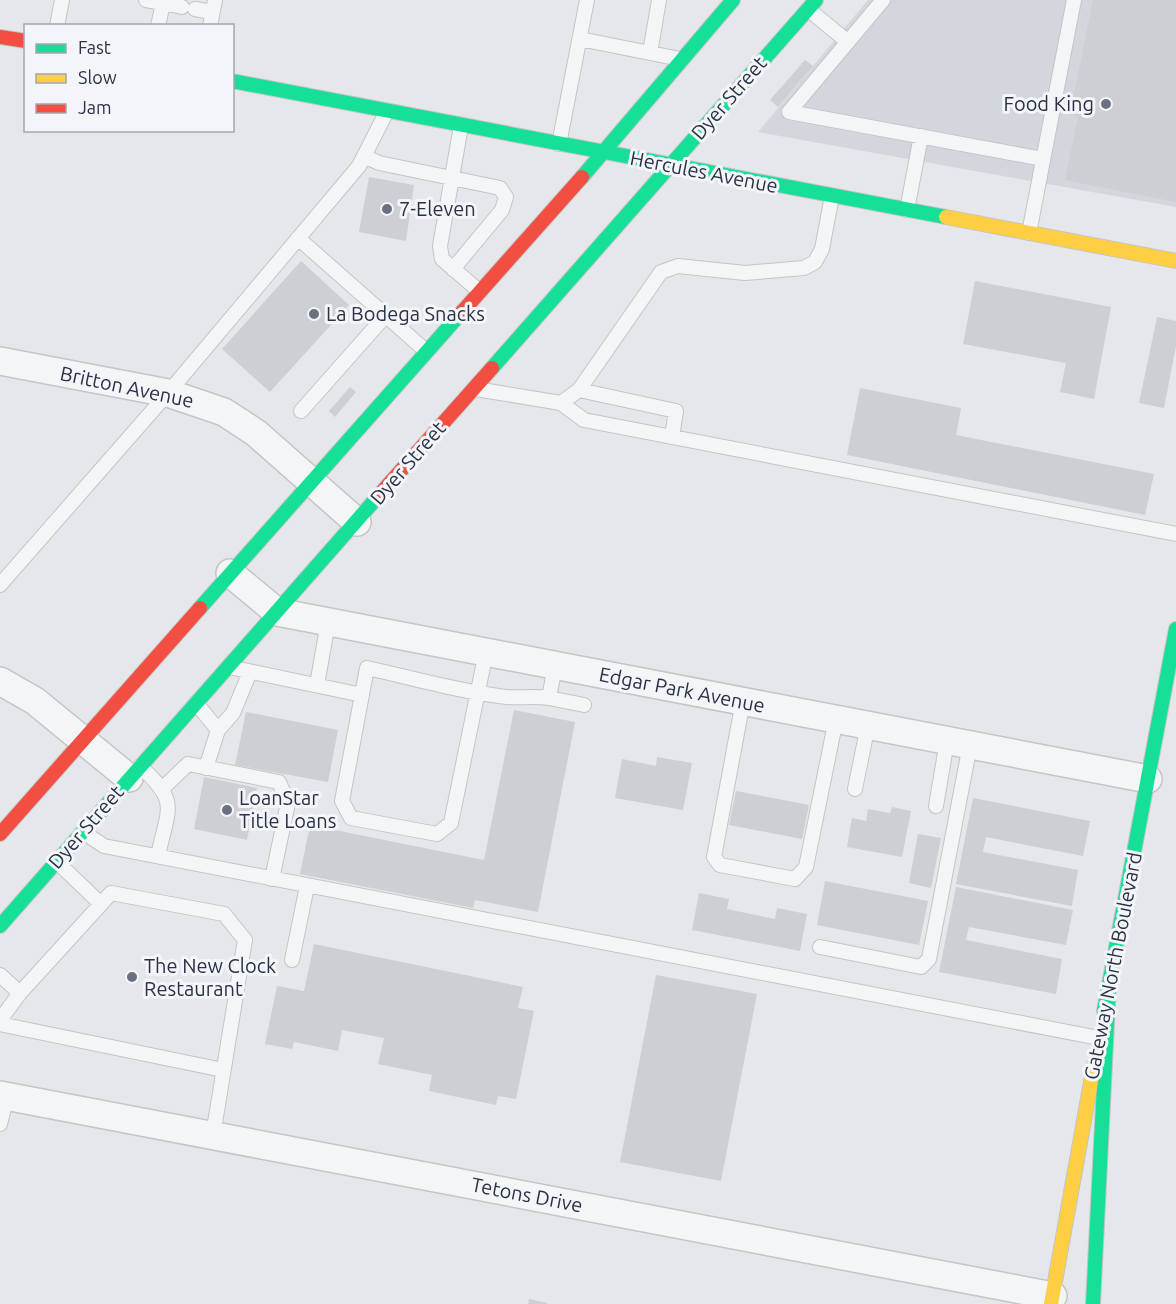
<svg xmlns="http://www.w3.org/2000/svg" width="1176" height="1304" viewBox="0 0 1176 1304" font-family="Ubuntu,sans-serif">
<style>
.built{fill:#d3d6dd}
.building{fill:#cdcfd3}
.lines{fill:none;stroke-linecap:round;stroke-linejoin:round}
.lane-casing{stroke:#c3c5c8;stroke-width:16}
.street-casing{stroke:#c3c5c8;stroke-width:30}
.fast-casing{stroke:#c3c5c8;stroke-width:16}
.slow-casing{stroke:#c3c5c8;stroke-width:16}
.jam-casing{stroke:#c3c5c8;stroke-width:16}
.lane{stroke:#f4f5f7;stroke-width:14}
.street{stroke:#f4f5f7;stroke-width:27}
.fast{stroke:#16e098;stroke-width:14}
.slow{stroke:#ffcf43;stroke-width:14}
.jam{stroke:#f24e42;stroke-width:14}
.poi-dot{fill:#6b727f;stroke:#f3f5f9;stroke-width:2}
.labels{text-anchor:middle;stroke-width:6;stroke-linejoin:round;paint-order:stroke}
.street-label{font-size:20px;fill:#2a3345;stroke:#f3f5f9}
.poi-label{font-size:20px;fill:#2a3345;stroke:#f3f5f9;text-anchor:start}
</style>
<rect width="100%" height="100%" fill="#e5e7ea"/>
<path class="built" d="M868,0H1176V207L758,132Z"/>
<path class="building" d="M1093,0H1176V202L1065,180L1078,117L1070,115Z
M805,60L813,66L778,107L770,100Z
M369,177L414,185L406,241L359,232Z
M301,261L349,305L270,392L222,349Z
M975,281L1111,307L1094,399L1060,392L1066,363L963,344Z
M1157,317L1176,321V346L1164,408L1139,403Z
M350,387L356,392L335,417L329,411Z
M860,388L961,408L956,435L1154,474L1145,515L847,455Z
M514,710L575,722L538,912L475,900L473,908L300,874L310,825L484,860Z
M246,712L338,730L328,782L235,765Z
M657,757L692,763L683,810L615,798L622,759L656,766Z
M204,777L257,788L247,840L194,829Z
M736,791L809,805L802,839L729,825Z
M973,798L1090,821L1083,856L986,837L983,852L1078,870L1072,906L956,884Z
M892,807L911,811L902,857L847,847L852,818L866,821L868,809L890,813Z
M918,834L941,838L931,888L909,883Z
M825,881L928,901L919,945L817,925Z
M956,887L1073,910L1066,945L969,927L966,940L1062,959L1056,994L939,972Z
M699,893L729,899L727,909L775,919L777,908L807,914L800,951L692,930Z
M314,944L523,987L518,1008L534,1011L516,1099L498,1096L496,1105L429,1091L432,1075L378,1064L384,1038L342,1030L338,1051L294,1042L292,1049L265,1044L277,986L304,991Z
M656,975L757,994L721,1181L620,1162Z
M529,1299L547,1303V1304H528Z"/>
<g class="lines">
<defs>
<path id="lane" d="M146,0L163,3L158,26
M163,0V3L182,7
M883,0L789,112L1043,159
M195,9L212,12
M808,9L848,42
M57,26L62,0
M210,26L215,0
M580,39L680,59
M650,53L659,0
M461,126L440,246L442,259L479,291
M559,144L587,0
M364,156L379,163L500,188L506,197L502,210L453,269
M907,210L921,136
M1029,233L1074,0
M298,238L426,351
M476,389L561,403L579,390L661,272L678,266L745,273L804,268L815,262L822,249L832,196
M579,390L676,411L672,437
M561,403L584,420L1176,534
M301,411L386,315
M0,585L168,393L359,166L387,111
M486,652L451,823L437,834L351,818L342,801L367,668C413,678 461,692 507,697C521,698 534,696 549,698L555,666
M229,667L362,695
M317,685L328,622
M549,698L584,705
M743,701L714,857L720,865L795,879L806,867L836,719
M196,703L218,730L206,768
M218,730L233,713L250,672
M140,766C180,803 168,807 158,856
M163,788L188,764L279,782L288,803L272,879
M855,789L868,725
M936,806L947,741
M83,832L104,846L1099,1038
M57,862L101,904
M820,947L921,967L929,959L970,745
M292,960L307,886
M0,975L20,993L111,893L224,914L245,940L213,1135
M0,1020L20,993
M0,1024L223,1070
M0,1124L7,1096"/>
<path id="street" d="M0,361L168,393L224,412L256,433L357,522
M230,573L277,612L1148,779
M0,681L35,701L129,778
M0,1095L1053,1296"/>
<path id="fast" d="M232,81L946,217
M582,177L733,0
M492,368L816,0
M200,608L462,312
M0,926L381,493
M1104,1011L1176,629
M1093,1304L1109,984"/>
<path id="slow" d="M946,217L1176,261
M1051,1304L1094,1065"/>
<path id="jam" d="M0,37L26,41
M462,312L582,177
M381,493L492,368
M0,834L200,608"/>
</defs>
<use href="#lane" class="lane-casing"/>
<use href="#street" class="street-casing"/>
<use href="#fast" class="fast-casing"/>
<use href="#slow" class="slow-casing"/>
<use href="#jam" class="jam-casing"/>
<use href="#lane" class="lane"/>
<use href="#street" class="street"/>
<use href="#fast" class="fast"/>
<use href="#slow" class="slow"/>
<use href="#jam" class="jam"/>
</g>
<g class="poi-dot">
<circle cx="1106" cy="104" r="6"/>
<circle cx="387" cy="209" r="6"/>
<circle cx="314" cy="314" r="6"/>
<circle cx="227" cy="810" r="6"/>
<circle cx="132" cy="977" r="6"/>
</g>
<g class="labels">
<g class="street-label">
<text transform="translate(729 98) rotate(-49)" y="7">Dyer Street</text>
<text transform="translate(704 172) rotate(11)" y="7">Hercules Avenue</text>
<text transform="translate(127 387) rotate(12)" y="7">Britton Avenue</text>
<text transform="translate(408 463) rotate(-49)" y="7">Dyer Street</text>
<text transform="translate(682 690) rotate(11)" y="7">Edgar Park Avenue</text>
<text transform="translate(86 827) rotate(-49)" y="7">Dyer Street</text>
<text transform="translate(1113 966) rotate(-79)" y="7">Gateway North Boulevard</text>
<text transform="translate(527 1195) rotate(11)" y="7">Tetons Drive</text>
</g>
<g class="poi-label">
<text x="1094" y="111" text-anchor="end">Food King</text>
<text x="399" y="216">7-Eleven</text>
<text x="326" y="321">La Bodega Snacks</text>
<text x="239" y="805">LoanStar<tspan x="239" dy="23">Title Loans</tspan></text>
<text x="144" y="973">The New Clock<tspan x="144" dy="23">Restaurant</tspan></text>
</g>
</g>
<rect x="24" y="24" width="210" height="108" fill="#f3f5f9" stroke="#a3a7b1" stroke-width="1.5"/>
<rect x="36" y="44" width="30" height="9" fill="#16e098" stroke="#a3a7b1" stroke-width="1.5"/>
<text x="78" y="54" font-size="18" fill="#2a3345">Fast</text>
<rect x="36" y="74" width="30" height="9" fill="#ffcf43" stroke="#a3a7b1" stroke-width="1.5"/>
<text x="78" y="84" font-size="18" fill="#2a3345">Slow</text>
<rect x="36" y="104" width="30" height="9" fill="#f24e42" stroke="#a3a7b1" stroke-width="1.5"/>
<text x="78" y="114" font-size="18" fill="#2a3345">Jam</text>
</svg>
